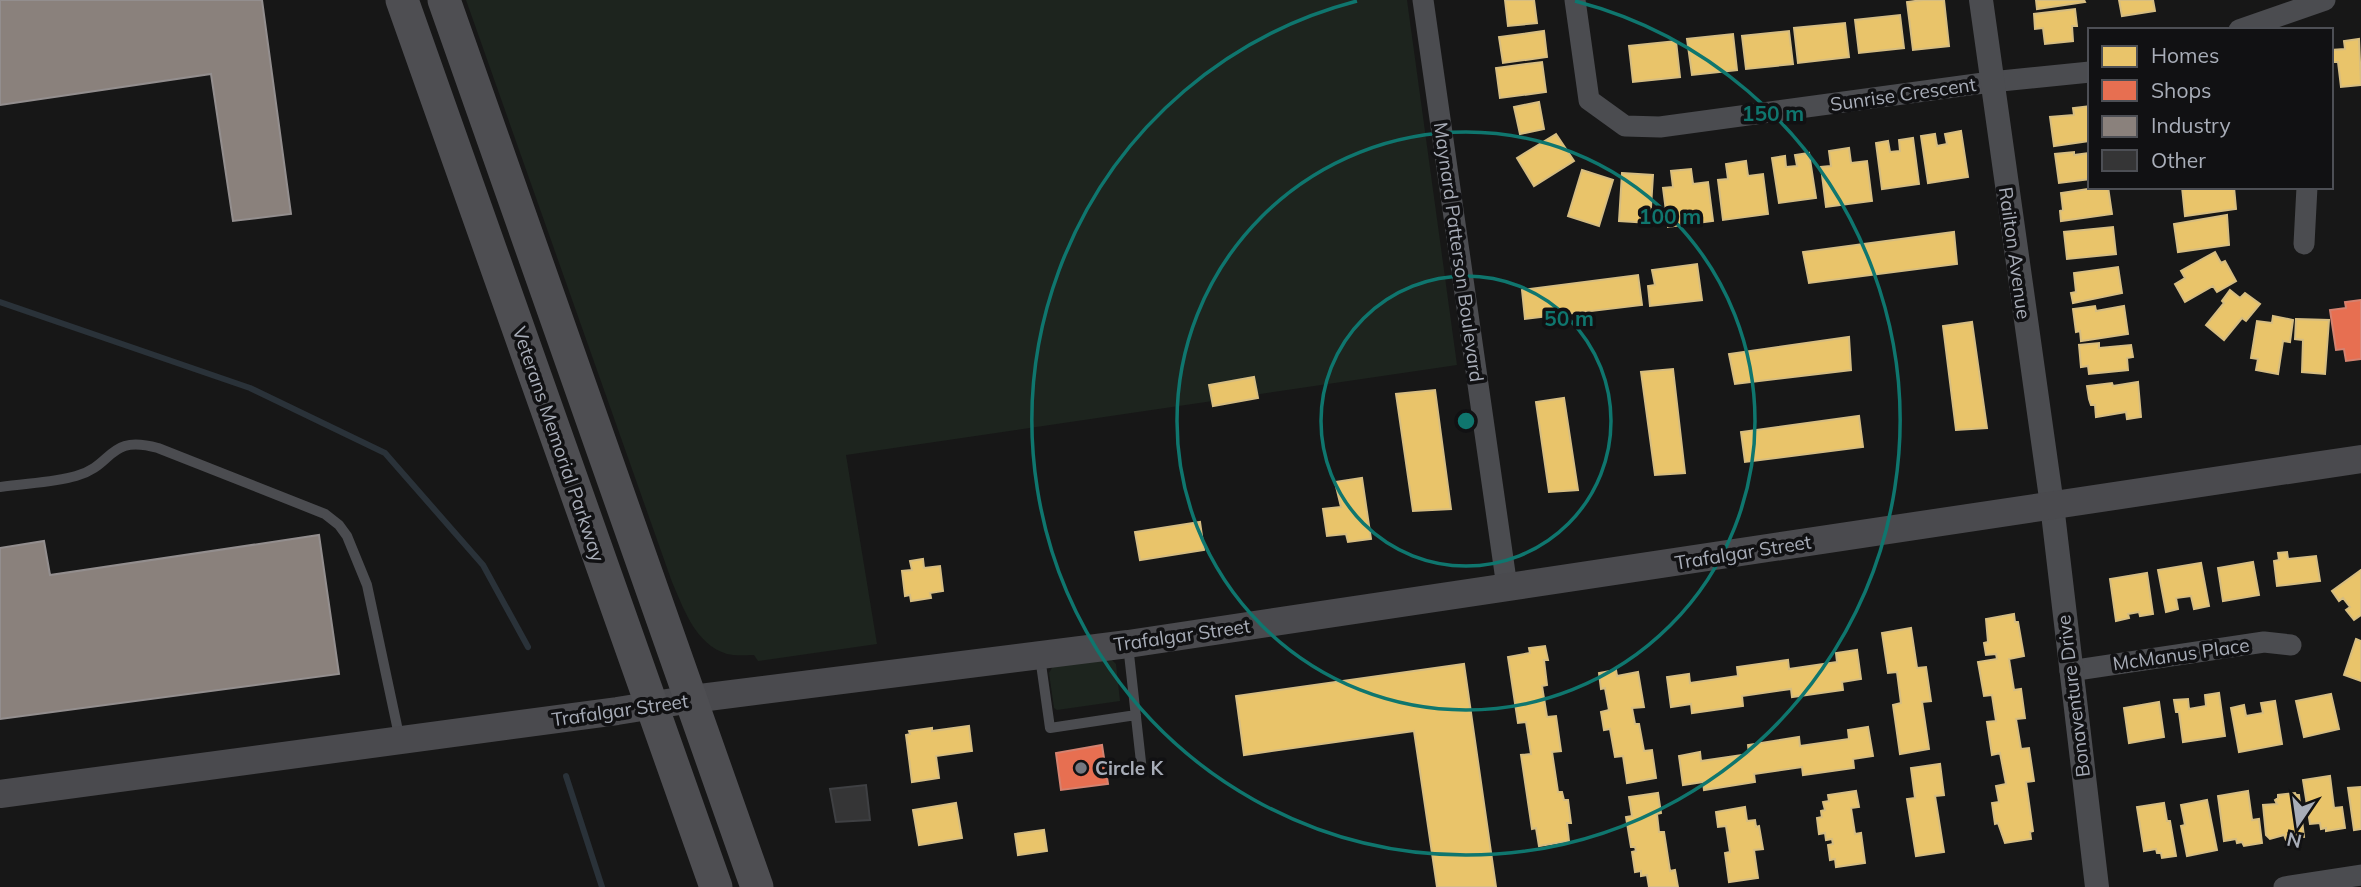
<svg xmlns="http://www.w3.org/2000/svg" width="2361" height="887" viewBox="0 0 2361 887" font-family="Mulish,sans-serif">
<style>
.green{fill:#1d241e}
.homes{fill:#e9c46a;stroke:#d6bd81;stroke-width:2}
.shops{fill:#e76f51;stroke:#d48270;stroke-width:2}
.industry{fill:#8a817c;stroke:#938e8e;stroke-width:2}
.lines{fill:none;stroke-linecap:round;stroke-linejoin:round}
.stream{stroke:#2a3239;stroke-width:6}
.building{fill:#353536;stroke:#3f4043;stroke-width:2}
.service{stroke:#4b4c50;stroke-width:10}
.minor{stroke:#4b4c50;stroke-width:21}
.tertiary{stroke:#4b4c50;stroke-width:24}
.secondary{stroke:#4a4a4e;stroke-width:28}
.trunk{stroke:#4e4e52;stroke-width:33}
.ring{fill:none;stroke:#0f766e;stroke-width:3.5}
.poi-dot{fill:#757880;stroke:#111113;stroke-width:2.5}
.labels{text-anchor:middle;stroke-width:7;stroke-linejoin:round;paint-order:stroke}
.street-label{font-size:19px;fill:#a8adb8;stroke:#111113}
.poi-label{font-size:19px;font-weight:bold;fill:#a8adb8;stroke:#111113;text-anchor:start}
.centre{fill:#0f766e;stroke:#111113;stroke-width:3.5}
.ring-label{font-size:21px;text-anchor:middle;font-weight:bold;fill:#0f766e;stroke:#111113;stroke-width:7;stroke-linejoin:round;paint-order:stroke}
</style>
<rect width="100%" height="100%" fill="#171717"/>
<path class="green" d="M466,0H1407L1457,365L846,455L877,644L758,661L754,655C746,655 735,656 727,654C695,644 684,609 672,582Z
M1111,659L1116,664L1120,701L1057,710L1054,708L1049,673L1053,666Z"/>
<path class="homes" d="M1505,0H1534L1537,23L1508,26Z
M1923,0H1944L1949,46L1913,50L1907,2Z
M2036,0H2084L2085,2L2037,9Z
M2119,0H2153L2155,11L2122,16Z
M2075,9L2077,26H2072L2073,41L2045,44L2043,28L2035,29L2034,14Z
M1900,15L1904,48L1859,53L1855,20Z
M1845,23L1849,57L1798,63L1794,28Z
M1544,31L1547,57L1503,63L1499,37Z
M1789,31L1793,64L1746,69L1742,36Z
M1733,34L1737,70L1692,75L1687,39Z
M2359,39L2361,85L2341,87L2338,62H2332L2331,50L2345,49L2344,41Z
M1676,41L1680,77L1633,82L1629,46Z
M1542,62L1546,92L1500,98L1496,68Z
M1539,102L1544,129L1520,134L1514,107Z
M2090,106V141L2054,146L2050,117L2074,115L2073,108Z
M1961,131L1968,177L1928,183L1921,136L1935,134L1937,146L1947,144L1945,134Z
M1556,134L1574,161L1534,186L1517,158Z
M1913,138L1919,184L1882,189L1876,143L1888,141L1890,152L1900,151L1899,140Z
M1849,148L1851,163L1867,161L1872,201L1826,207L1821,167L1831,166L1829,151Z
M2074,152V155L2090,153V179L2059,183L2055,154Z
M1809,153L1816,198L1779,203L1772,158L1785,156L1786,167L1797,166L1795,155Z
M1746,161L1748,176L1763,174L1768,214L1723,220L1718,180L1728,179L1726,164Z
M1691,169L1693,184L1708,182L1713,221L1668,227L1663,188L1673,187L1671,171Z
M1582,170L1613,180L1599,226L1568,216Z
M1622,173L1653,175L1650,223L1619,221Z
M2101,187H2108L2112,214L2061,221L2060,211L2063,210L2061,193Z
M2182,187H2234L2236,209L2185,216Z
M2227,215L2229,245L2178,252L2174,224Z
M2113,227L2116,254L2067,259L2064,232Z
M1954,232L1957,264L1809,283L1803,252Z
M2215,252L2221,263L2225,261L2236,281L2217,292L2213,286L2185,302L2175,284L2185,278L2181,271Z
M1697,264L1702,300L1650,306L1648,286L1655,285L1652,270Z
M2118,267L2122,293L2073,303L2071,293L2076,292L2074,273Z
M1638,275L1642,305L1525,319L1522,290Z
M2230,290L2240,298L2245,293L2260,304L2246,321L2242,318L2224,340L2206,325L2224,303L2222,301Z
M2095,306L2096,311L2124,306L2128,334L2081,341L2080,331L2076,332L2073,309Z
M2273,316L2293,320L2290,342L2283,341L2278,374L2256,370L2258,359L2251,358L2257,321L2272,323Z
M2296,319L2329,320L2325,374L2302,372L2303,340L2295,339Z
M1972,322L1987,428L1956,430L1943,326Z
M1849,337L1851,370L1735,384L1729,354Z
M2099,343V348L2131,345L2133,357L2127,358L2128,370L2089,374L2088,366L2081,367L2079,345Z
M1673,369L1685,473L1655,475L1641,372Z
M1254,377L1258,398L1213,406L1209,385Z
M2138,382L2141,417L2127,419L2126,412L2096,417L2095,405H2091L2089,399L2087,386L2112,383L2113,386Z
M1435,390L1451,509L1413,511L1396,394Z
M1564,398L1578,490L1549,492L1536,402Z
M1859,416L1863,447L1745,462L1741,432Z
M1362,478L1371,539L1348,542L1346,534L1327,536L1323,509L1341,507L1335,482Z
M1200,522L1204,550L1140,560L1135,532Z
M2287,552L2288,559L2316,556L2320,581L2277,586L2274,561L2279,560L2278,553Z
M923,559L924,568L940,566L943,591L930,593L931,598L911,601L910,595L905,596L902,571L912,570L910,561Z
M2253,562L2259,595L2223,601L2218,568Z
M2201,563L2209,606L2194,609L2191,596L2176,598L2178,609L2166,612L2158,570Z
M2361,570V615L2354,620L2346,610L2350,607L2343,598L2339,601L2332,591Z
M2147,573L2153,614L2140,616L2139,612L2128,614L2129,618L2116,621L2110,579Z
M2014,614L2015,622H2018L2024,656L2009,659L2014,690L2021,689L2025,718L2016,719L2021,749L2029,748L2034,781L2026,782L2033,831L2030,832L2031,839L2005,843L1998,823L1995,824L1992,803L1999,802L1996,786L2006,784L2000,753L1992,755L1987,722L1996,721L1992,695L1984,696L1978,662L1997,659L1996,654L1986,655L1984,643L1988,642L1986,619Z
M1911,628L1917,668L1926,667L1931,701L1922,702L1929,749L1900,754L1893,705L1901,703L1897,672L1888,673L1882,633Z
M2356,639L2361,641V681L2344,675Z
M1545,646L1548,660H1544L1547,685L1542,686L1547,717L1556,716L1561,751L1552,752L1558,792H1562L1564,800H1568L1571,823H1567L1569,841L1539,846L1536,828L1532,829L1521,755L1531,754L1526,722L1518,723L1508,657L1530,653L1529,648Z
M1857,650L1861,679L1842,682L1843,690L1792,697L1791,689L1742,696L1743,706L1692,713L1691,704L1671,707L1667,677L1689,674L1690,683L1738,676L1737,667L1788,660L1789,669L1837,662L1836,653Z
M1464,664L1496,887H1437L1414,731L1244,755L1236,696Z
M1616,670L1617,676L1638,672L1644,707L1632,708L1635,724H1639L1644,751L1652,750L1656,778L1627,783L1623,756L1615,757L1610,729L1604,730L1601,712L1609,710L1605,688L1601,689L1599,673Z
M2219,693L2225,736L2183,742L2179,712H2176L2174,700L2188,699L2189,709L2206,706L2205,695Z
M2331,694L2339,729L2304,737L2296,701Z
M2275,701L2282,744L2239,752L2231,708L2244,705L2246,716L2263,713L2261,703Z
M2159,702L2164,737L2129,743L2124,708Z
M969,726L972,751L936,756L939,778L912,782L906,735L910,734L909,731L932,728V731Z
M1868,727L1873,756L1853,759L1854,768L1803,775L1802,767L1754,774L1755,782L1704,790L1703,782L1683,785L1679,756L1700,752L1701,761L1749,754L1748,745L1799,737L1800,746L1849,739L1848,730Z
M1940,764L1944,795L1935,796L1944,852L1916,856L1907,799L1915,798L1911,768Z
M2330,776L2334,808L2342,807L2345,828L2326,831V828L2321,829L2320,823L2310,824L2303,780Z
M2361,787V829L2354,830L2348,788Z
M1856,791L1859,807L1851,808L1855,834L1861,833L1865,863L1836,867L1835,859L1830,860L1828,845L1833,844L1832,839L1826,840L1825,833L1819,834L1817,818L1822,817L1821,811L1825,810L1823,802L1829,801L1828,795Z
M2248,791L2252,820L2259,819L2262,843L2244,846L2242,842L2237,843L2236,839L2224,841L2218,796Z
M1658,793L1661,813L1657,814L1659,832H1664L1670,871L1675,870L1678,887H1649L1647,875L1641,876V871L1635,872L1632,852L1636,851L1635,847H1631L1626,817L1632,816L1629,797Z
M2295,793L2296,795H2299L2304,837L2286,840L2284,835L2270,839L2266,835L2263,805L2277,804L2275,800L2278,798V795Z
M2207,800L2217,850L2187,856L2181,826L2185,825L2181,805Z
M956,803L962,838L919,845L913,810Z
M2164,803L2167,821H2170L2176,856L2162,858L2161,853H2157L2156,849L2144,851L2137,807Z
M1745,807L1747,821L1755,820L1756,827L1759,826L1763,849L1754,850L1758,878L1729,882L1725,853L1730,852L1726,826L1718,827L1716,812Z
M1044,830L1047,851L1018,855L1015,834Z"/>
<path class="shops" d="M2361,300V359L2346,361L2344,349L2336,350L2330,310L2346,308L2345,302Z
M1102,745L1108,784L1061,790L1056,753Z"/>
<path class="industry" d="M0,0H262L291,214L233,221L211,74L0,105Z
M319,535L339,674L0,719V548L44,541L50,575Z"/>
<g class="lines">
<path class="stream" d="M0,302L250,388L385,453L483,565L528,647
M566,776L602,887"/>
</g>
<path class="building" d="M866,785L870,820L836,822L830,789Z"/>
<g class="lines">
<path class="service" d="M0,487C25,483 52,483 76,476C115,465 107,434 158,448L325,514L339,525L347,536L367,585L400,740
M1128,645L1142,771
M1040,657L1050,728L1136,715"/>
<path class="minor" d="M1423,0L1507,587
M1575,0L1589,100L1625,126L1660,127L1991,82L2090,72
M2239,30L2325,0
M2304,244L2307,187
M2070,671L2264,642L2291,645
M2284,887L2361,875"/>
<path class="tertiary" d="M1981,0L2052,505L2097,887"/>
<path class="secondary" d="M0,794L617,711L692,699L1128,644L2361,459"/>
<path class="trunk" d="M402,0L716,887
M444,0L757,887"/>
</g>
<g class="ring">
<circle cx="1466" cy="421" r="145"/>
<circle cx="1466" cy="421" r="289"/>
<path d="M1575 1A434 434 0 1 1 1357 1"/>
</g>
<circle class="poi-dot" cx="1081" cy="768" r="7"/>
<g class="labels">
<g class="street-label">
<text transform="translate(1903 94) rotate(-8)" y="7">Sunrise Crescent</text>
<text transform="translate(1459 252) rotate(82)" y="7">Maynard Patterson Boulevard</text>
<text transform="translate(2015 253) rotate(82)" y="7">Railton Avenue</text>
<text transform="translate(559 444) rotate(71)" y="7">Veterans Memorial Parkway</text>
<text transform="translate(1743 552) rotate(-9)" y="7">Trafalgar Street</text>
<text transform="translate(1182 635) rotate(-8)" y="7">Trafalgar Street</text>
<text transform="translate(2181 654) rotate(-8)" y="7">McManus Place</text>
<text transform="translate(2073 696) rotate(-97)" y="7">Bonaventure Drive</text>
<text transform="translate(620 710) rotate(-8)" y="7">Trafalgar Street</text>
</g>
<g class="poi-label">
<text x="1095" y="775">Circle K</text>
</g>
</g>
<circle cx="1466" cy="421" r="10" class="centre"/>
<g class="ring-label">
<text x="1773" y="121">150 m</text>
<text x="1670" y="224">100 m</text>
<text x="1569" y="326">50 m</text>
</g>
<rect x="2088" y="28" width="245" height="161" fill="#111113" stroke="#4d4f55" stroke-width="2"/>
<rect x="2102" y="46" width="35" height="21" fill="#e9c46a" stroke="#4d4f55" stroke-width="2"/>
<text x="2151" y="63" font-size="21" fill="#a8adb8">Homes</text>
<rect x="2102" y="80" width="35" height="21" fill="#e76f51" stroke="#4d4f55" stroke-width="2"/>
<text x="2151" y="98" font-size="21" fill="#a8adb8">Shops</text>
<rect x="2102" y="116" width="35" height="21" fill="#8a817c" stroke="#4d4f55" stroke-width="2"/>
<text x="2151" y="133" font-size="21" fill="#a8adb8">Industry</text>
<rect x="2102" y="150" width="35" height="21" fill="#353536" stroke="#4d4f55" stroke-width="2"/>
<text x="2151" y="168" font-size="21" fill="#a8adb8">Other</text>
<g transform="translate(2298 824) rotate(193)" stroke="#111113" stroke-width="5" paint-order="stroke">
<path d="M0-5L12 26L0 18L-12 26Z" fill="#a8adb8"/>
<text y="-10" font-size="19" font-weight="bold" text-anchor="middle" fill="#a8adb8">N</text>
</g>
</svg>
